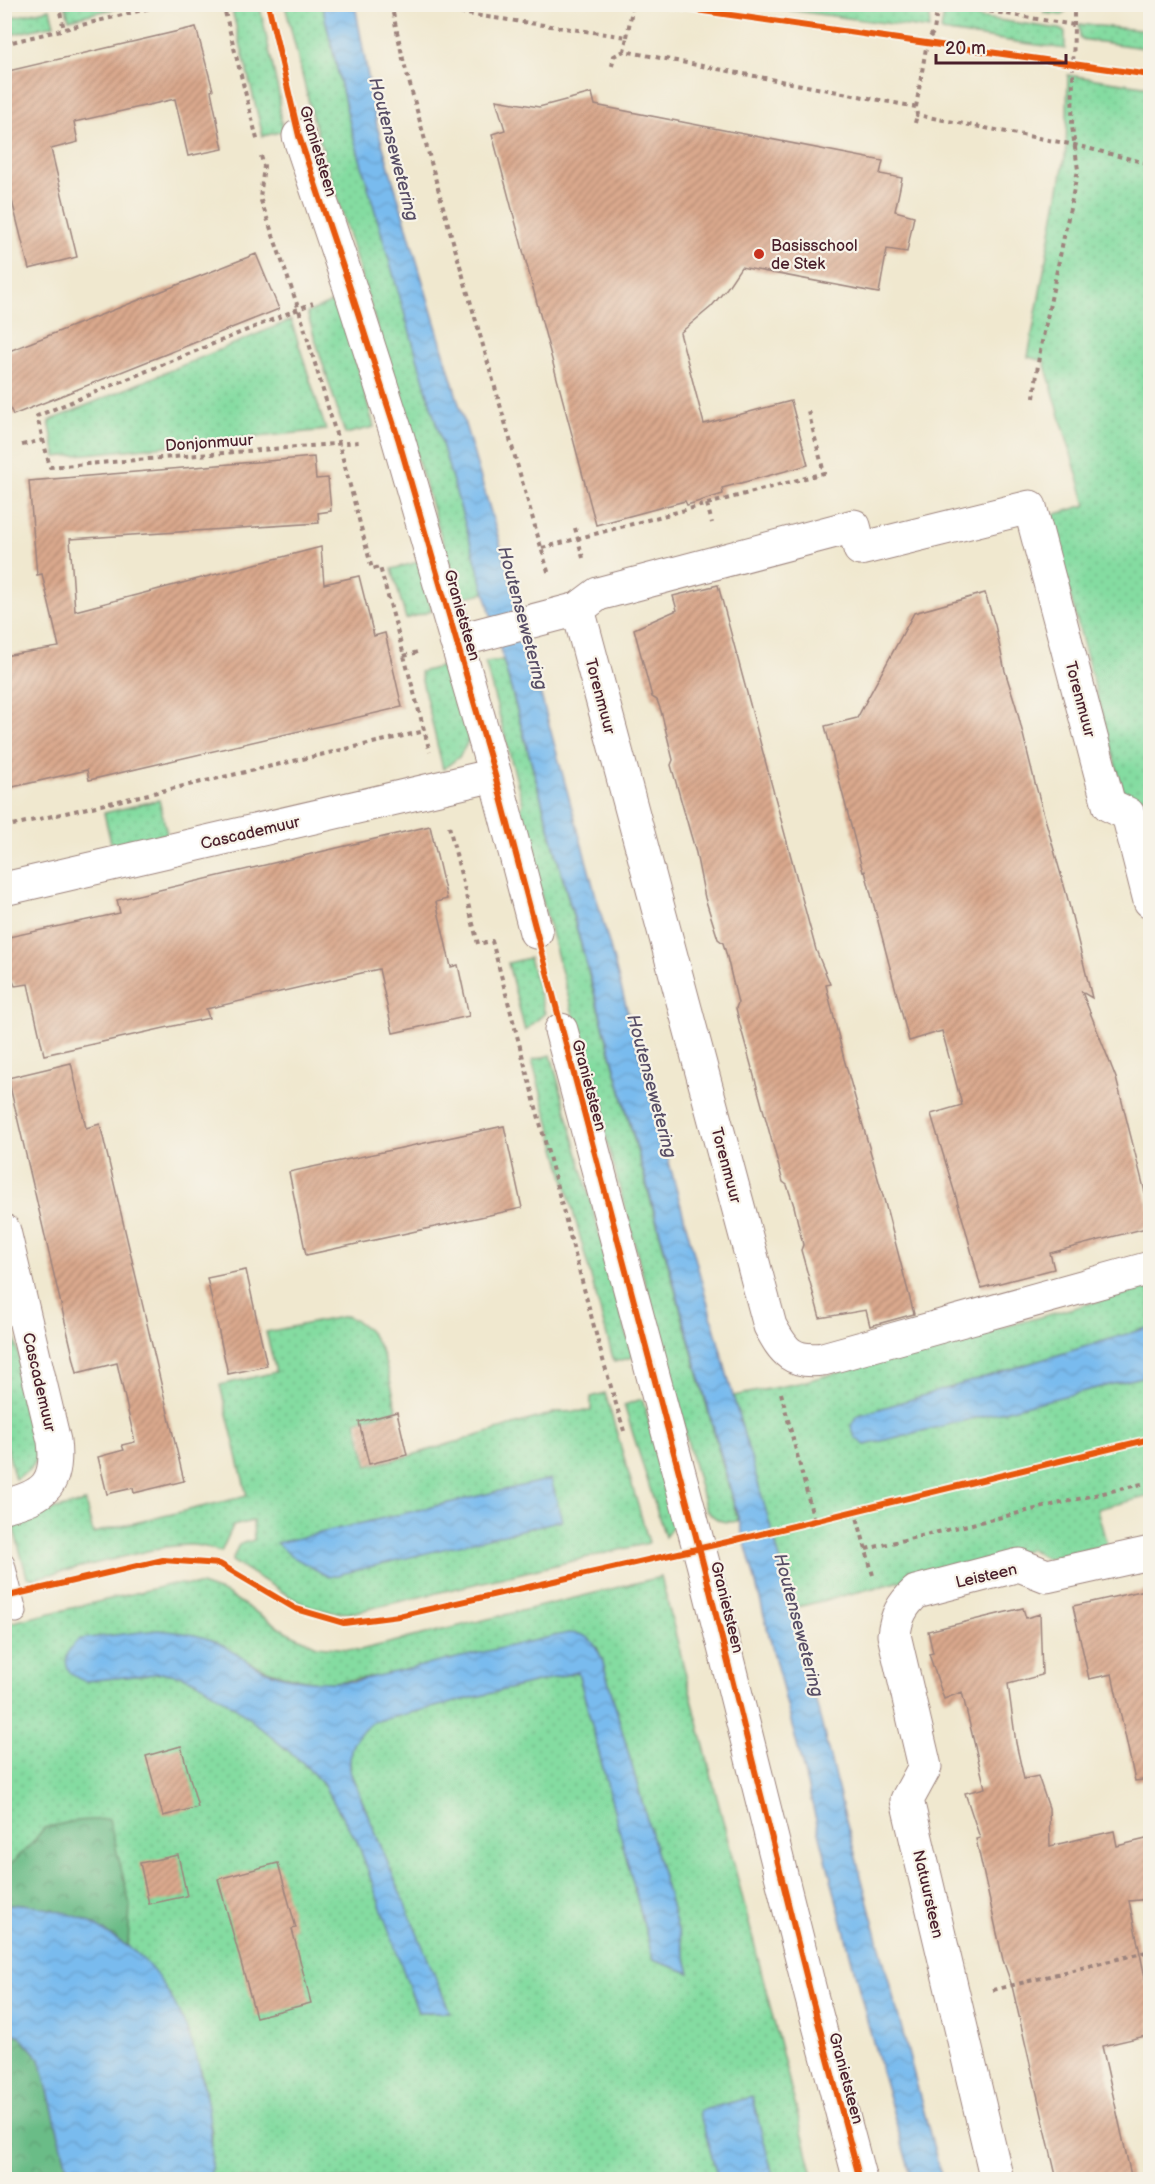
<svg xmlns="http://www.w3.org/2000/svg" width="1155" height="2184" viewBox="0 0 1155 2184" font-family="'Balsamiq Sans',sans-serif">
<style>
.grass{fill:url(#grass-dots);stroke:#677e66;stroke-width:1.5;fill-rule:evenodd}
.forest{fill:url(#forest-crowns);stroke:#5a6e59;stroke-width:1.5}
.water{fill:url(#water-waves);stroke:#626d8c;stroke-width:1.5}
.building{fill:url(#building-hatch)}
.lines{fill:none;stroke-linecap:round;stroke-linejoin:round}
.service-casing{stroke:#9d847d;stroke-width:23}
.minor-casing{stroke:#9d847d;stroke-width:35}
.path{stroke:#9d847d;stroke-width:4;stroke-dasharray:4.5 4.5;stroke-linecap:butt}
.service{stroke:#fff;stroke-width:21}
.minor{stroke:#fff;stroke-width:33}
.cycleway-casing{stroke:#f7f3e8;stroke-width:10}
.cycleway{stroke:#e8590c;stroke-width:6}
.poi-dot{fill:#c8321e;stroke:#f7f3e8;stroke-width:2}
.labels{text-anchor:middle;stroke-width:4.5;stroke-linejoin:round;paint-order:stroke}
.street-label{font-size:16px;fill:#4a1f2b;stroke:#f7f3e8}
.poi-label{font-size:16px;fill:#4a1f2b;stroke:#f7f3e8;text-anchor:start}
.water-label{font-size:18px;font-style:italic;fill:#584e66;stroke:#f7f3e8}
</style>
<defs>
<pattern id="grass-dots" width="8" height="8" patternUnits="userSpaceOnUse" patternTransform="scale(1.5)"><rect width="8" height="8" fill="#84dca1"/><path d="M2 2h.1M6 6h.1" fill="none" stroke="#74bc8b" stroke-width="1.8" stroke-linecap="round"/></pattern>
<pattern id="forest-crowns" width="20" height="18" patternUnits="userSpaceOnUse" patternTransform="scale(1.5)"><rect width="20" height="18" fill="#6bbc87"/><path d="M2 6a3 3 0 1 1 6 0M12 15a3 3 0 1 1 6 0" fill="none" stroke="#5a986f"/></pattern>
<pattern id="water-waves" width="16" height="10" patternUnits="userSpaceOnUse" patternTransform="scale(1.5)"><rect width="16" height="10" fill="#79bbee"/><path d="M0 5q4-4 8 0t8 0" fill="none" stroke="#6aa0cc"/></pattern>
<pattern id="building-hatch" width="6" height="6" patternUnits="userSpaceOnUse" patternTransform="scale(1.5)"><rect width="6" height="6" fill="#daa98d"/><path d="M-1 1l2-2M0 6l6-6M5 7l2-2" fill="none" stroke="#b38973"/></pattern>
</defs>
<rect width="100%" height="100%" fill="#f7f3e8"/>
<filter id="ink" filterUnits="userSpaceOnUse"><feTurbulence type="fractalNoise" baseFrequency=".0167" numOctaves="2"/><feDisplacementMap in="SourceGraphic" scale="12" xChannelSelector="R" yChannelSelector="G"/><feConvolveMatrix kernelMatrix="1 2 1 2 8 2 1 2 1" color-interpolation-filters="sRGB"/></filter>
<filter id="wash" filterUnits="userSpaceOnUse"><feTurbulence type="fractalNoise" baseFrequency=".008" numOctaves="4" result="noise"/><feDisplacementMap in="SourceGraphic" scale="24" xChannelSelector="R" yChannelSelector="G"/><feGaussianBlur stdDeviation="1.35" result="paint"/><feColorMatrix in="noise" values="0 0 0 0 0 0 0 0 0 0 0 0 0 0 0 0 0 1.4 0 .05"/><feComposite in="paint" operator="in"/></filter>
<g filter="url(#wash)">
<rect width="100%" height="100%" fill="#f0e8cf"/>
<path class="grass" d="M234,4L259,5L260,7L279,95L280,116L284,131L263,136L233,14Z
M889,4L931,10L929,29L750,5Z
M65,5V4L130,5L69,19Z
M285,5H322L350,124L485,593L460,598L312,115Z
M1045,5H1066V11L1062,15L1044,13Z
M50,9L54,25L5,36V19Z
M944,12L1059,29L1065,32V49L941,31Z
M1079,24L1150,31V49L1080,39Z
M1068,75L1150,87V796L1137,799L1123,792L1049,516L1086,505L1044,361L1028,357L1066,151Z
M339,299L374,427L345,434L307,313Z
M291,320L326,430L56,457L49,421Z
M418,562L432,611L406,619L392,569Z
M503,660L738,1521C724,1524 717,1521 706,1510L519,813L523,804L485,662Z
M451,664L469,740L459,757L443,769L420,672Z
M159,800L167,834L112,847L104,813Z
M529,958L545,1013L525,1031L508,963Z
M551,1055L633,1357L614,1362L532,1060Z
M1150,1287V1327L856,1416L865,1445L1150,1375V1496L1097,1509L1107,1545L1047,1559L1030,1549L793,1608L733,1396L799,1383Z
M4,1289L40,1451C35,1467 29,1471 15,1479L4,1436Z
M346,1316C385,1330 388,1375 397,1410L356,1421L368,1466L409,1456L557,1412L591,1411V1397L605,1393L649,1543L351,1613L332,1612L304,1605L232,1561L239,1544L254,1540L253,1521L233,1526L221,1552C197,1543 188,1544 164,1547L35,1578L27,1577L14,1529L15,1522L20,1518L85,1502L93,1533L247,1496L220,1385L276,1372L266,1332Z
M642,1399L677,1512L674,1525L665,1537L624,1405Z
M661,1577L814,2179H774L751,2097L700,2111L718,2179H210L212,2133L201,2070L23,1904L5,1906L4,1624L173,1584L201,1585L227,1594L287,1632L317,1646L360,1650ZM217,1643C255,1668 281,1678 326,1683L597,1647L602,1659L690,1973L653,1960L578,1672L373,1722C352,1738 349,1746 350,1771L449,2012H418L358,1843L323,1784L303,1763L239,1710L196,1681L179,1675L164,1673L85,1681Z"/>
<path class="forest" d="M109,1819L130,1905L128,1947L86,1920L23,1904L5,1906V1870L33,1842L44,1828L75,1821Z
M4,2032L19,2035L40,2059L70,2179H5Z"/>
<path class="water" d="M322,5H355L377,126L515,594L531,659L733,1396L780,1559L843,1809L942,2179H912L868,2024L753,1572L485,593L350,124Z
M1150,1327V1375L865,1445L855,1438L851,1426L856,1416Z
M551,1479L562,1520L329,1577L291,1556L277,1543Z
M158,1630C178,1632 198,1634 216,1642C233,1650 247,1663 264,1670C294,1682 323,1684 355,1681L568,1633C589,1633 594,1641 602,1659L690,1973L653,1960L578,1672L373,1722C352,1738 349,1746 350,1772L450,2012H418L358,1843L323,1784L303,1763L239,1710L196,1681L179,1675L164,1673L85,1681C61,1674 61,1652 80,1639Z
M23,1904C44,1908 66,1911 85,1920C95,1924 104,1931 112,1937C120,1942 129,1946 135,1952C190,1998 219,2111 210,2179H70L40,2059L19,2035L5,2032V1906Z
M752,2097L774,2179H718L699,2111Z"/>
<g id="blocks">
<path class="building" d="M196,27L213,90L211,91L223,149L188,156L175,99L74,122L78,142L51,149L77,257L29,269L4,169V72Z
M592,93L595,105L883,161L880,174L902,178L895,211L914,216L907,252L887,249L879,293L741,267L727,288L711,307L680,333L704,424L791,401L808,465L722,488L723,494L687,505L685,501L596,525L492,134L505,130L496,100L539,107Z
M256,254L279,309L13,415L4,393V353Z
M314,457L316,479L328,478L331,511L318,513L319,523L70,539L75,611L321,547L324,584L359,576L374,636L385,633L402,707L89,780L87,770L4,789V656L59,647L42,574L37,575L29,481Z
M718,585L816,950L830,984L826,985L844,1059L885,1203L914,1314L870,1326L866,1310L820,1318L801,1250L803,1245L794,1206L787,1185L783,1182L739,1021L736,1008L738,1003L726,953L723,943L718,939L705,898L696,853L671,765L673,760L661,711L657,700L652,697L634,629L677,610L673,596Z
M985,593L995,625L1005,671L1016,706L1035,783L1067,896L1092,998L1082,992L1116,1078L1150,1212V1227L1050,1253L1054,1269L981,1288L965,1227L931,1114L962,1105L942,1031L909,1041L865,871L863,872L825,726L857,718L914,613Z
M430,826L447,899L436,902L451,967L458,965L469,1016L393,1033L379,969L206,1009L209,1018L44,1055L28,984L15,986L13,981L4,984V938L120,913L117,900Z
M71,1063L86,1128L100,1124L184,1481L134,1493L133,1488L107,1494L98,1457L124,1450L122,1445L135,1442L117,1363L77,1373L8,1078Z
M504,1126L522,1208L306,1255L289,1172Z
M246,1270L267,1366L228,1374L207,1278Z
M397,1412L407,1455L369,1464L359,1422Z
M1150,1589V1779L1135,1781L1112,1674L1089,1679L1073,1606Z
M1023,1608L1026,1618L1040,1614L1042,1675L1008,1684L1016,1743L1024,1779L1038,1776L1049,1808L1050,1846L1114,1831L1117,1846L1150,1838V1899L1129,1901L1150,2001V2035L1102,2046L1132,2180H1057L1012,1986L1003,1960L976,1839L980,1838L965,1793L985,1788L962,1692L944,1699L929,1654L933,1653L928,1631Z
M181,1746L198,1807L163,1816L146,1756Z
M178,1855L187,1896L149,1904L140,1863Z
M278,1863L296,1928L292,1929L311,2003L256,2017L218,1879Z"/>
</g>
</g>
<g filter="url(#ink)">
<use href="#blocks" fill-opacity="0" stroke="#9d847d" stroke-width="1.5"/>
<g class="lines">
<defs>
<path id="service" d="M4,1564L16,1612"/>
<path id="minor" d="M299,136L349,285L398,438L495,775L536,932
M578,609L770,1326C784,1352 792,1363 823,1359L1150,1268
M456,641L578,609L598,594L854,526L860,549L1030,507L1109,805L1128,814L1150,901
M4,889L495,775
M561,1030L703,1563L811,1995L860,2180
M4,1231L54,1441C59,1484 45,1496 4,1506
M997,2180L907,1800L925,1767L894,1635C896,1616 902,1605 916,1592L1019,1565L1047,1576L1150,1553"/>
</defs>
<use href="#service" class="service-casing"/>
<use href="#minor" class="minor-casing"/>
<path class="path" d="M58,4L64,29
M223,4L258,143
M391,4L403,59L442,203L549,575
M397,4L627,37L624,51L916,107L917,115L1075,145L1150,164
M945,4L1074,25L1072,126L1078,170L1039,356L1034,398
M1074,4V25
M627,37L633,4
M4,44L167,4
M612,66L614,56L624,51
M916,107L927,42L934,31L938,4
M915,123L917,115
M261,156L264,166L260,198L299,310L339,444L372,569L380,567L430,752
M43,440L50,467L359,442
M22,445L43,440L37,416L313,303
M707,504L712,523
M575,528L583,558
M542,548L824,473L808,411
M404,656L418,652
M449,826L478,944L492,941L601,1353L624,1431
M4,827L425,731
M781,1393L814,1520
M855,1510L874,1579
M866,1549L1150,1482
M993,1990L1150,1951"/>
<use href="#service" class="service"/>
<use href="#minor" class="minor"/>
<defs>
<path id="cycleway" d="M268,4L299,136L349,285L398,438L495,775L703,1563L811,1995L860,2180
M654,4L1150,75
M4,1597L163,1560L220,1564L296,1609L344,1623L399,1616L732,1541L1150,1439"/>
</defs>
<use href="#cycleway" class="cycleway-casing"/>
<use href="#cycleway" class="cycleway"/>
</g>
</g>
<circle class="poi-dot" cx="759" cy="254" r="6"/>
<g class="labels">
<g class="street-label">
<text transform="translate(319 151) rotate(73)" y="6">Granietsteen</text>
<text transform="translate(209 442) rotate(-4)" y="6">Donjonmuur</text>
<text transform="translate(463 615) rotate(74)" y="6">Granietsteen</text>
<text transform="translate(601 696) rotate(75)" y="6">Torenmuur</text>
<text transform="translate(1081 699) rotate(75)" y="6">Torenmuur</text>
<text transform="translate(250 832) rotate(-13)" y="6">Cascademuur</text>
<text transform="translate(590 1085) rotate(75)" y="6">Granietsteen</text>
<text transform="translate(727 1165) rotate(75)" y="6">Torenmuur</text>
<text transform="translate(40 1382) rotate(77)" y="6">Cascademuur</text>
<text transform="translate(986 1575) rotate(-13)" y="6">Leisteen</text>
<text transform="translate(728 1607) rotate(76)" y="6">Granietsteen</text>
<text transform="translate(929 1894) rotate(77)" y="6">Natuursteen</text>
<text transform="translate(847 2078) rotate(75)" y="6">Granietsteen</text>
</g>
<g class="poi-label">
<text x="771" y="251">Basisschool<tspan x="771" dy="18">de Stek</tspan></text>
</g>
<g class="water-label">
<text transform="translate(394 149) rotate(75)" y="6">Houtensewetering</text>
<text transform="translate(523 618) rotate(75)" y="6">Houtensewetering</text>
<text transform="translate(652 1086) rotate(75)" y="6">Houtensewetering</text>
<text transform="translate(799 1625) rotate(75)" y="6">Houtensewetering</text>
</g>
</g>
<rect width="1155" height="2184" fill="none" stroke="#f7f3e8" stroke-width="24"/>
<path d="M936 54v9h130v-9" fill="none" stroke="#4a1f2b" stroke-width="3"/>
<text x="945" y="54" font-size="18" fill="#4a1f2b" stroke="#f7f3e8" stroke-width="4.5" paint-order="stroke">20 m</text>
</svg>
